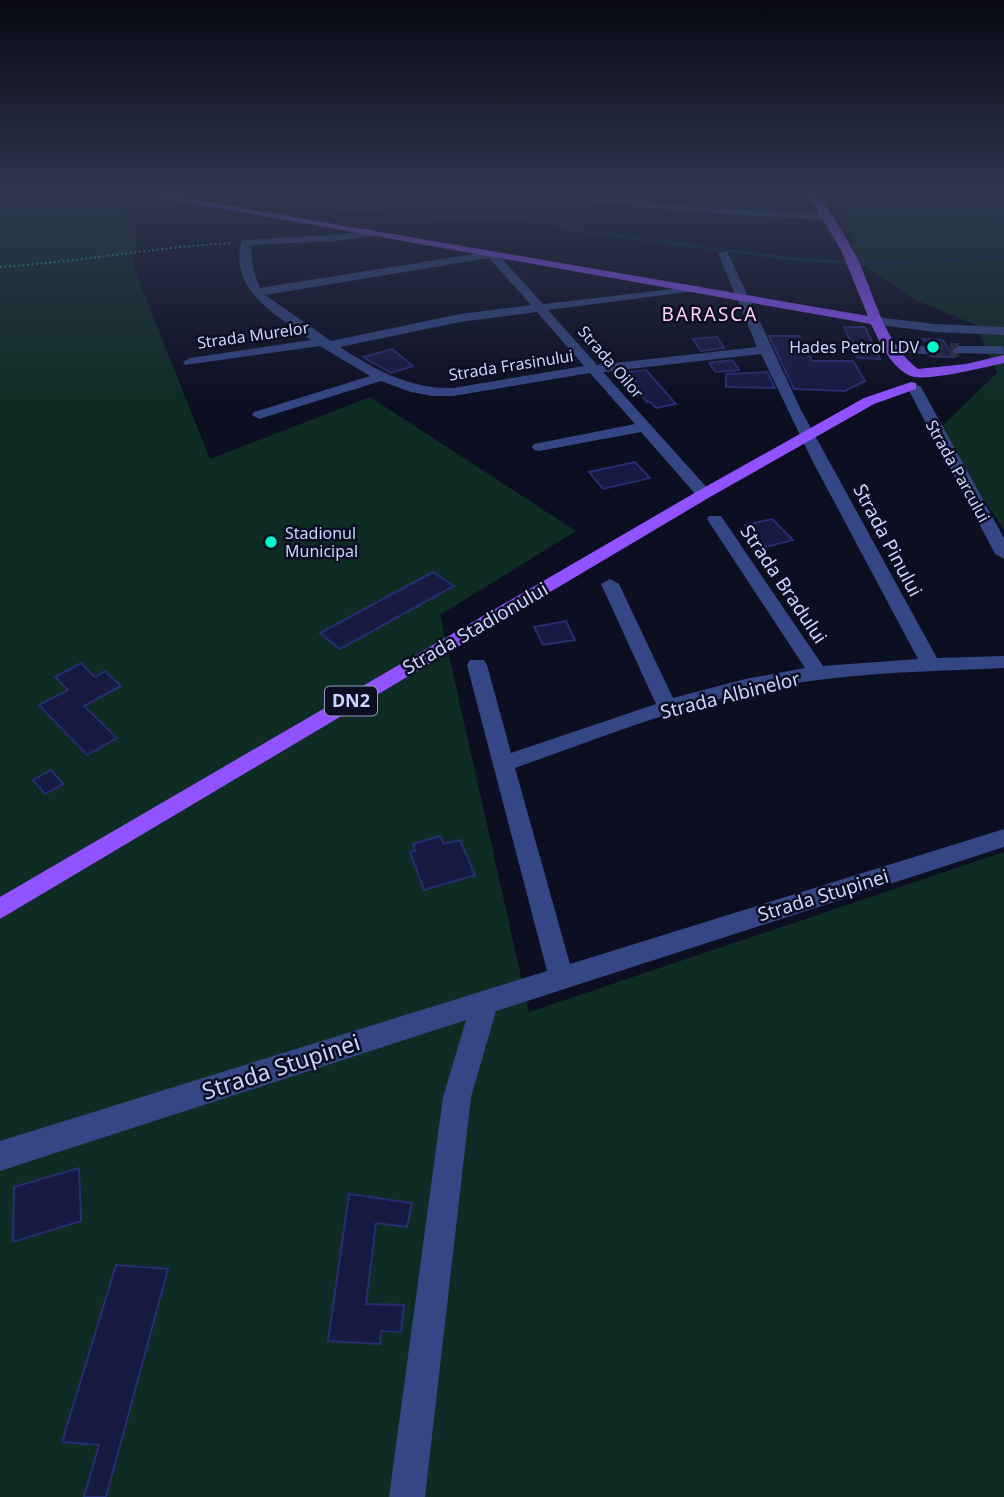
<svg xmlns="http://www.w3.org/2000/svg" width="1004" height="1497" viewBox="0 0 1004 1497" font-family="'Noto Sans',sans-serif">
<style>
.green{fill:#0e2c23}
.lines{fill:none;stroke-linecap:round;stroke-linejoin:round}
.stream{stroke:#062b40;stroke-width:3.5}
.building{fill:#171a43;stroke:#272d71;stroke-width:2}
.minor-tunnel{stroke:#292c42;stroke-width:14;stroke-dasharray:14 7;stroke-linecap:butt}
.path{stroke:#26b988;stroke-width:2;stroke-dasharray:2 2.5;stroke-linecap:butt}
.minor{fill:#344683;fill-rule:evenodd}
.major{fill:#9053ff;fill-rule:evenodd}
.poi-dot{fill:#00f7cc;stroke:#0c0e21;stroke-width:2.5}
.labels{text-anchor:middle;stroke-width:5;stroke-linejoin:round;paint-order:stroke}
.far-street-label{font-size:16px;fill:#ccd4ff;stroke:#0c0e21}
.far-poi-label{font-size:16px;fill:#ccd4ff;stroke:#0c0e21;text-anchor:end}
.shield{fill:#0c0e21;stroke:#9299bc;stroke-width:2}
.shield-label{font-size:18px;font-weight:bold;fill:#ccd4ff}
.far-quarter-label{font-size:19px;letter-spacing:2px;fill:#ffcefb;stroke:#0c0e21}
.street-label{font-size:19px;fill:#ccd4ff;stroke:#0c0e21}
.near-street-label{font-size:23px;fill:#ccd4ff;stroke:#0c0e21}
</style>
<rect width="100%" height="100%" fill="#0c0e21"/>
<path class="green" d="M0,193H107L115,197L138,233L133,266L210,459L370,397L576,531L440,615L529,1012L1004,852V1497H0Z
M834,193H1004V530L937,431L997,373L976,325L915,300L855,259L845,205Z"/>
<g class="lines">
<path class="stream" d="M287,193L333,209H372L437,217H522L588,232L793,259L867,264L1004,257"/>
</g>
<path class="building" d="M844,327H865L880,359L858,358Z
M769,336H799L812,361H853L865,381L845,391L794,389Z
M717,337L724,348L701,351L693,339Z
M922,339L943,340L954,357H933L937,349Z
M392,349L413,366L391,373L363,357Z
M732,360L739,370L716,372L709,363Z
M646,370L676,404L656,408L650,402H647L631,382L636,381L629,372Z
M767,372L775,388L726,387V374Z
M635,462L650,478L603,489L589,472Z
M772,519L793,540L766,547L745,525Z
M433,572L454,586L340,649L320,633Z
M566,621L575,640L543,645L534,627Z
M81,663L95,677L105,671L121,686L84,706L117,738L87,755L39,705L68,690L55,677Z
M51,770L63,784L45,794L33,780Z
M440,836L444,844L460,840L475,875L424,890L410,852L415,851L413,844Z
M79,1168L81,1221L13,1242L14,1187Z
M349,1194L412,1203L407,1227L376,1223L366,1304L404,1305L401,1332L381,1331L380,1344L328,1341Z
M116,1265L168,1269L106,1497H84L99,1445L62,1442Z"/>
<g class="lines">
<path class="minor-tunnel" d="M929,350H959"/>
<path class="path" d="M0,267C78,262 155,247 233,243"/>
<path class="minor" d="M564,194L702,207L828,214L833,217L828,220L702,213L561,199L559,197Z
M372,230L377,233L376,235L337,241L251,245L253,269L260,288L492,251L496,252L543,304L699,286L701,288L695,291L548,310L597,365L757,347L718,253L727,251L801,410L937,658L1004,656V668C917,672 829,673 744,693C666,711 591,741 515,768L570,964L1004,829V847L496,1011L471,1097L425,1497H389L443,1097L466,1020L0,1171V1141L547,971L467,665L470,660H484L487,665L511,753L656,704L601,584L610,579L619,584L673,698L745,679L805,668L707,519L709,516H721L823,666L918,659L813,462L761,354L603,372L710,491L712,494L704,499L698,497L641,432L539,451L534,450L532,447L534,444L635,424L590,373L453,396H432L411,392L381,381L259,419L252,415L254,412L370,376L320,346L185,365L183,362L190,358L311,340C278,316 227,290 242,240L337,235ZM489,258L531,305L460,314L331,341L265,295ZM537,312L584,366L453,388C410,389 375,370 340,347L460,322Z
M876,317L935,324L1004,327V335L935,332L872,324V318Z
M891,345L929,346L935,350L929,354L886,352L885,349Z
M959,346H1003L1004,354L954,353L953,350Z
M914,383L921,387L1004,538V559L995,554L907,387Z"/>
<path class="major" d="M133,193H156L868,316L841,250L807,193H817C832,215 847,238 859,262C876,300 884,342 918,369L966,364L1004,355V363C985,367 927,382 911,376C892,369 879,341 871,324Z
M911,382L916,383V389L874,404L710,497L0,919V897L698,491L864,398Z"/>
</g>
<linearGradient id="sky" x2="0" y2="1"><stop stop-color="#070812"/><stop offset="0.48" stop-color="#2e364e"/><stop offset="1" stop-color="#2e364e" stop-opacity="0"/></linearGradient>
<rect width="1004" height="403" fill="url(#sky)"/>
<g class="poi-dot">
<circle cx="933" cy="347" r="7"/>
<circle cx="271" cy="542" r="7"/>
</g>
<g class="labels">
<g class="far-street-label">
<text transform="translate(253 335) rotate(-8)" y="6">Strada Murelor</text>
<text transform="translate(611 362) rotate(49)" y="6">Strada Oilor</text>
<text transform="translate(511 365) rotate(-9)" y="6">Strada Frasinului</text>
<text transform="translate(958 471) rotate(61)" y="6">Strada Parcului</text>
</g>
<g class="far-poi-label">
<text x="919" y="353">Hades Petrol LDV</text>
<text x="285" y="539" text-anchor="start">Stadionul<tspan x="285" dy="18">Municipal</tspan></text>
</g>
<rect class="shield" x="325" y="686.5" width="52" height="29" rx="5"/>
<g class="shield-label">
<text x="351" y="707">DN2</text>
</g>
<g class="far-quarter-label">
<text x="710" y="321">BARASCA</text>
</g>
<g class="street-label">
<text transform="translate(888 540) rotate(62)" y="7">Strada Pinului</text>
<text transform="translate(784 584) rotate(56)" y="7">Strada Bradului</text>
<text transform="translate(475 628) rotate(-30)" y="7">Strada Stadionului</text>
<text transform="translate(730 695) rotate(-14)" y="7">Strada Albinelor</text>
<text transform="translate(823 895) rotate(-17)" y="7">Strada Stupinei</text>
</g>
<g class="near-street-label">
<text transform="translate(281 1067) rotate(-18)" y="8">Strada Stupinei</text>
</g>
</g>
</svg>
